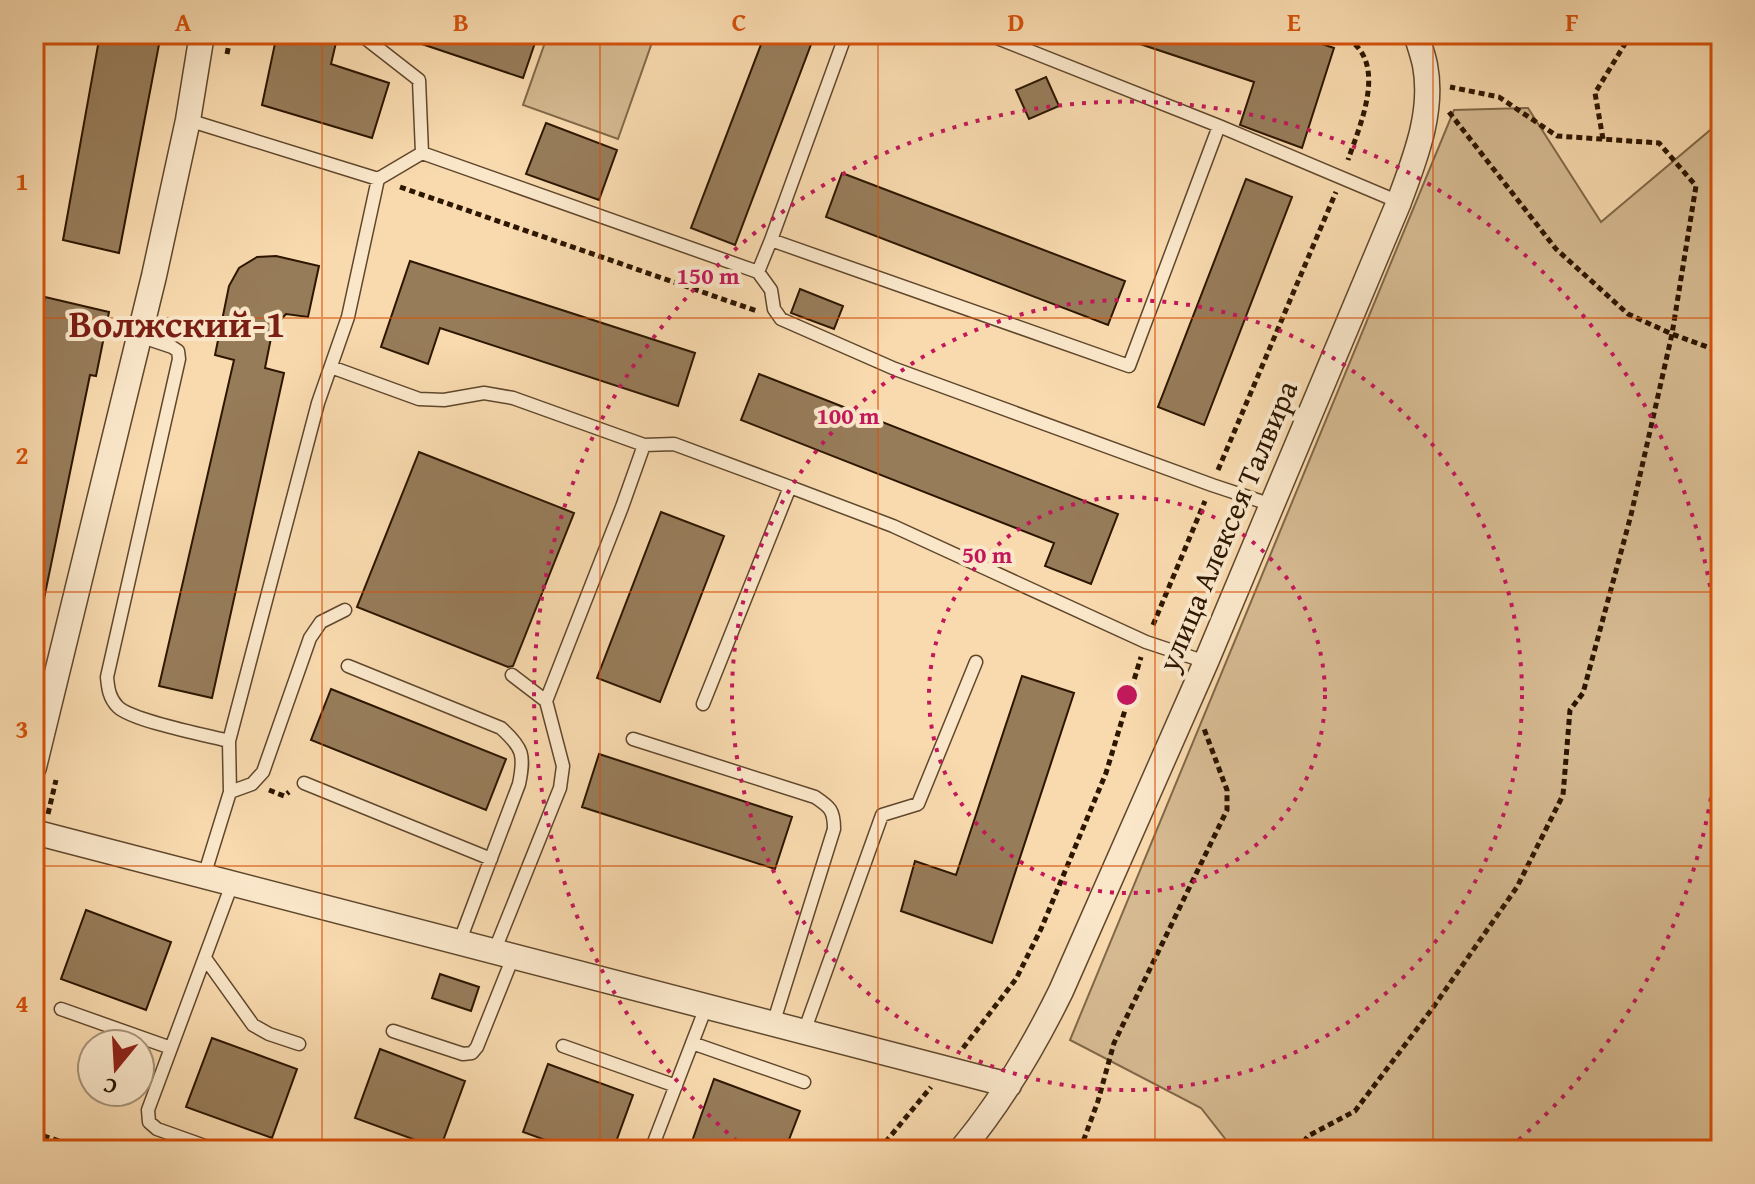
<svg xmlns="http://www.w3.org/2000/svg" width="1755" height="1184" viewBox="0 0 1755 1184" font-family="'Gentium Book Plus',serif">
<style>
.green{fill:#d5b990;stroke:#816848;stroke-width:2}
.building{fill:#977c5a;stroke:#2d1600;stroke-width:2}
.lines{fill:none;stroke-linecap:round;stroke-linejoin:round}
.service-casing{stroke:#60472c;stroke-width:15}
.minor-casing{stroke:#60472c;stroke-width:27}
.path{stroke:#2d1600;stroke-width:5;stroke-dasharray:6 4;stroke-linecap:butt}
.service{stroke:#fae7ca;stroke-width:12}
.minor{stroke:#fae7ca;stroke-width:24}
.grid{fill:none;stroke:#d5520b;stroke-width:2;stroke-opacity:0.55}
.ring{fill:none;stroke:#c2185b;stroke-width:4;stroke-dasharray:4 8}
.labels{text-anchor:middle;stroke-width:8;stroke-linejoin:round;paint-order:stroke}
.street-label{font-size:30px;fill:#2d1600;stroke:#fae7ca}
.district-label{font-size:38px;font-weight:bold;fill:#7a1f14;stroke:#fae7ca}
.centre{fill:#c2185b;stroke:#fae7ca;stroke-width:4}
.ring-label{font-size:24px;text-anchor:middle;font-weight:bold;fill:#c2185b;stroke:#fae7ca;stroke-width:8;stroke-linejoin:round;paint-order:stroke}
.neatline{fill:none;stroke:#d5520b;stroke-width:3}
.grid-label{font-size:26px;text-anchor:middle;font-weight:bold;fill:#d5520b}
</style>
<rect width="100%" height="100%" fill="#f8daae"/>
<filter id="stains"><feTurbulence type="fractalNoise" baseFrequency=".0025" numOctaves="4"/><feColorMatrix values="0 0 0 0 .2 0 0 0 0 .09 0 0 0 0 .02 0 0 0 .5 -.17"/></filter>
<radialGradient id="worn" r=".72"><stop offset=".6" stop-color="#630" stop-opacity="0"/><stop offset="1" stop-color="#630" stop-opacity=".3"/></radialGradient>
<path class="green" d="M548,34H655L618,139L523,105Z
M1528,108L1601,222L1721,121V1150H1234L1201,1108L1070,1040L1454,110Z"/>
<path class="building" d="M100,34H161L119,253L63,240Z
M277,34H338L331,64L389,83L372,138L262,105Z
M405,34H538L523,78L404,38Z
M765,34H815L735,245L691,228Z
M1123,34H1292L1334,48L1302,148L1240,125L1254,82L1122,38Z
M1046,77L1059,106L1029,119L1016,90Z
M546,123L617,150L599,200L526,174Z
M842,173L1125,281L1108,325L826,217Z
M1246,179L1292,197L1204,425L1158,407Z
M276,256L319,266L308,317L286,314L277,324L271,338L265,368L284,373L212,698L159,686L234,360L215,355L229,286L239,268L257,257Z
M410,261L695,353L678,406L440,328L428,364L381,347Z
M800,289L843,306L834,329L791,313Z
M45,297L109,312L96,376L90,375L44,599L34,598V350Z
M759,374L1118,514L1091,584L1045,566L1054,543L741,420Z
M419,452L574,513L513,666L508,667L357,607Z
M661,512L724,536L660,702L597,678Z
M1022,676L1074,693L992,943L901,911L915,861L956,875Z
M331,689L506,759L486,810L311,740Z
M599,754L792,817L775,869L582,807Z
M86,910L171,942L146,1010L61,979Z
M440,974L479,987L471,1011L432,998Z
M212,1038L297,1069L272,1138L186,1107Z
M380,1049L465,1081L440,1149L355,1118Z
M548,1064L633,1095L613,1150H573L523,1132Z
M714,1079L800,1111L785,1150H689Z"/>
<g class="lines">
<defs>
<path id="service" d="M846,34L771,240L1129,366L1219,126
M987,34L1219,126L1399,202
M188,120L378,179L422,153L419,80L360,34
M422,153L758,272
M771,240L758,272L771,290L774,309L781,319L895,369L1212,485L1272,505
M139,336L172,347L178,351L179,359L107,677C108,688 109,698 118,707C133,721 205,735 229,741
M331,367L419,399L444,400L484,393L513,398L644,445L622,507L546,701L563,766L560,788L494,952
M644,445L674,444L790,487
M348,666L501,728C523,748 525,755 519,784L459,943
M512,675L546,701
M703,704L790,487L893,526L1146,642L1206,662
M633,739L815,797C830,807 834,810 834,829L773,1024
M304,783L491,859
M230,792L252,784L263,772L310,638L321,622L345,610
M204,876L230,792L229,741L318,403L348,317L378,179
M205,958L253,1025L269,1034L299,1044
M61,1009L171,1048
M393,1031L463,1054L472,1053L477,1047L513,957
M804,1032L882,815L918,804L976,662
M692,1043L804,1082
M563,1046L676,1086
M216,1150L157,1129L149,1122L148,1110L232,884
M651,1150L706,1007"/>
<path id="minor" d="M34,767L154,276L188,120L202,34
M34,832L1009,1085
M961,1150C1002,1101 1033,1048 1061,991L1206,662L1399,202C1415,158 1434,112 1425,65C1423,55 1419,44 1416,34"/>
</defs>
<use href="#service" class="service-casing"/>
<use href="#minor" class="minor-casing"/>
<path class="path" d="M1338,34C1392,55 1361,122 1348,160
M227,54L231,34
M1449,112L1556,249L1628,314L1672,334L1721,352
M1603,139L1595,93L1631,34
M400,187L757,311
M1218,470L1336,192
M1153,625L1205,501
M269,790L284,796L289,792
M48,814L56,780
M34,877L38,858
M963,1048L1016,979L1041,929L1106,773L1141,657
M34,1133L88,1150
M879,1150L931,1087
M1080,1150L1098,1101L1114,1043L1227,810V790L1203,726
M1298,1150L1308,1136L1355,1111L1432,1009L1517,887L1563,795L1570,710L1583,693L1631,515L1672,334L1696,186L1659,143L1557,136L1499,97L1450,87"/>
<use href="#service" class="service"/>
<use href="#minor" class="minor"/>
</g>
<path class="grid" d="M322,34V1150M600,34V1150M878,34V1150M1155,34V1150M1433,34V1150M34,318H1721M34,592H1721M34,866H1721"/>
<g class="ring">
<circle cx="1127" cy="695" r="198"/>
<circle cx="1127" cy="695" r="395"/>
<path d="M746 1149A593 593 0 1 1 1508 1149"/>
</g>
<g class="labels">
<g class="street-label">
<text transform="translate(1228 526) rotate(-67)" y="10">улица Алексея Талвира</text>
</g>
<g class="district-label">
<text x="177" y="337">Волжский-1</text>
</g>
</g>
<circle cx="1127" cy="695" r="12" class="centre"/>
<g class="ring-label">
<text x="708" y="284">150 m</text>
<text x="848" y="424">100 m</text>
<text x="987" y="563">50 m</text>
</g>
<rect width="1755" height="1184" fill="none" stroke="#f8daae" stroke-width="88"/>
<g transform="translate(116 1068) rotate(198)"><circle r="38" fill="#fae7ca" stroke="#a89379" stroke-width="2"/>
<path d="M0-6L14 30L0 20L-14 30Z" fill="#8f2418"/>
<text y="-12" font-size="22" font-weight="bold" text-anchor="middle" fill="#2d1600">С</text>
</g>
<rect x="44" y="44" width="1667" height="1096" class="neatline"/>
<g class="grid-label">
<text x="183" y="31">A</text>
<text x="461" y="31">B</text>
<text x="739" y="31">C</text>
<text x="1016" y="31">D</text>
<text x="1294" y="31">E</text>
<text x="1572" y="31">F</text>
<text x="22" y="190">1</text>
<text x="22" y="464">2</text>
<text x="22" y="738">3</text>
<text x="22" y="1012">4</text>
</g>
<rect width="100%" height="100%" filter="url(#stains)"/>
<rect width="100%" height="100%" fill="url(#worn)"/>
</svg>
